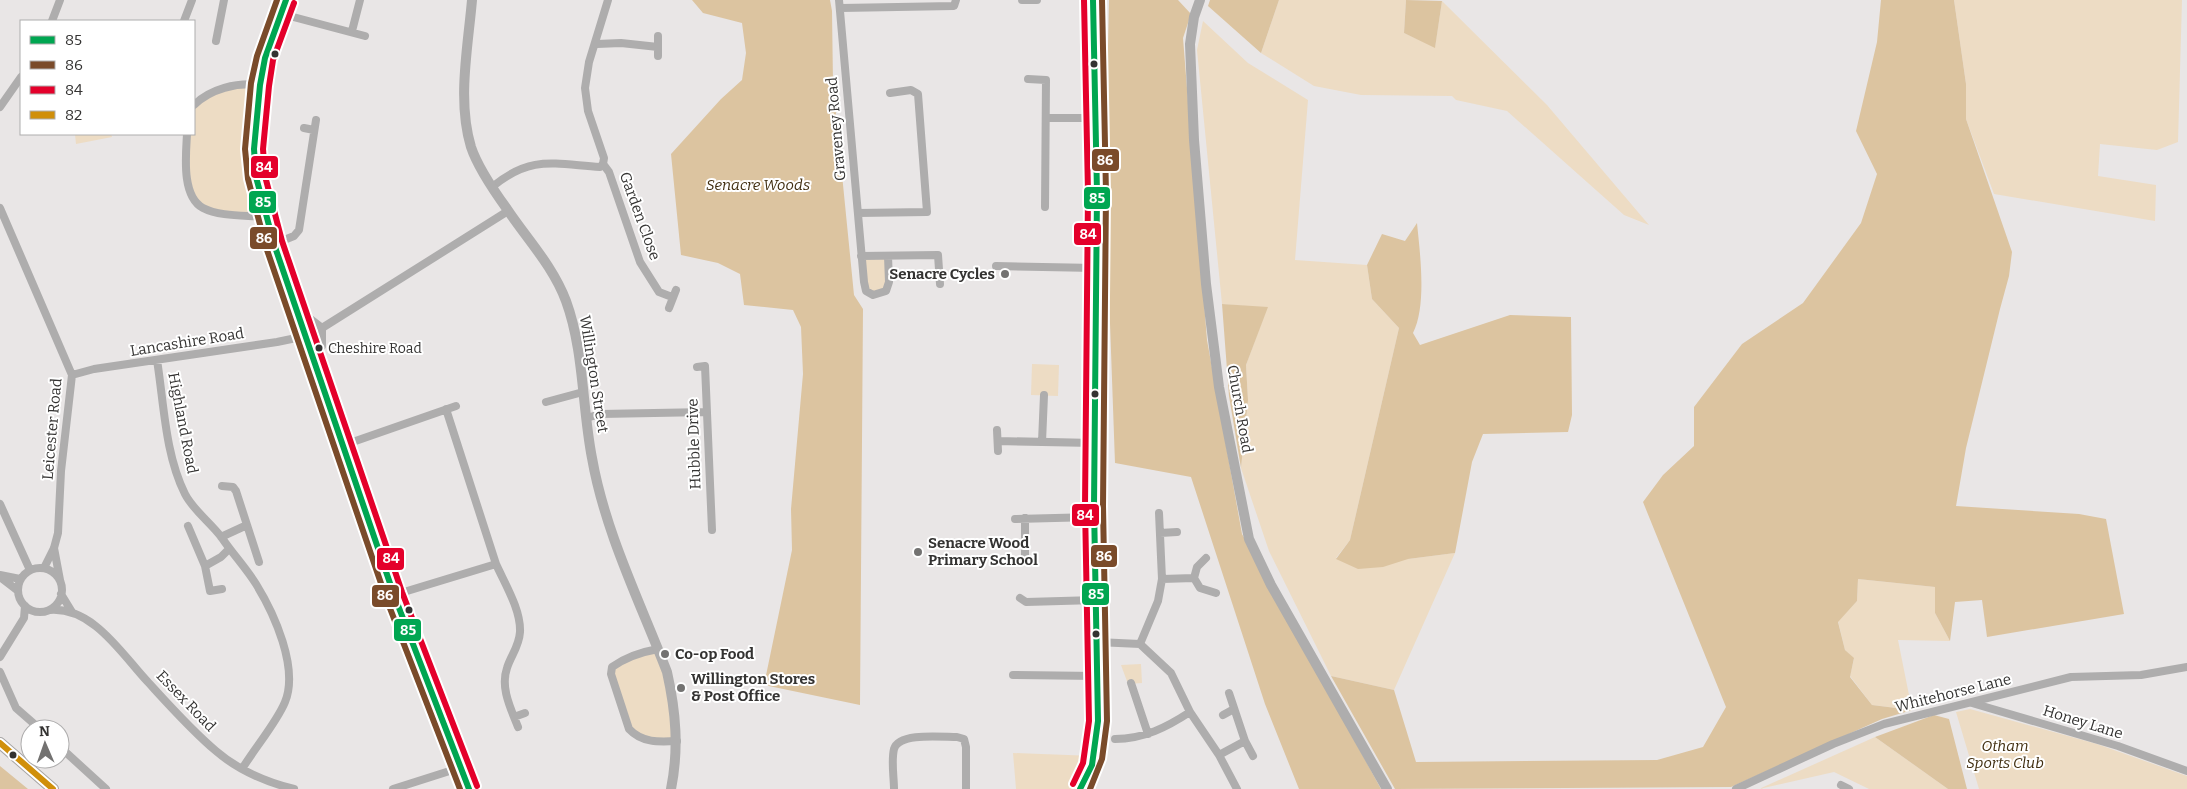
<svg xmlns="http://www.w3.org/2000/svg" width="2187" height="789" viewBox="0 0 2187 789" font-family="Bitter,serif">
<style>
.green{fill:#eddcc4}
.forest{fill:#dcc4a0}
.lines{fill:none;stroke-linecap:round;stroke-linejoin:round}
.minor{stroke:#aeadad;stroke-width:8}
.tertiary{stroke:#aeadad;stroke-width:10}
.primary{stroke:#a7a5a5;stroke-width:12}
.bus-1-casing{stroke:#fff;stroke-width:10}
.bus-2-casing{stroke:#fff;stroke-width:10}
.bus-3-casing{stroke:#fff;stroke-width:10}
.bus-4-casing{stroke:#fff;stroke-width:10}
.bus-1{stroke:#00a651;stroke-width:6}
.bus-2{stroke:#7a4b2a;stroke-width:6}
.bus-3{stroke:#e4002b;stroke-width:6}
.bus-4{stroke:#d08f0a;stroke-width:6}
.bus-dot{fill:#343332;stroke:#fff;stroke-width:2}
.poi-dot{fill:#737271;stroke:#fff;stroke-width:2}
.labels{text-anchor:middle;stroke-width:4;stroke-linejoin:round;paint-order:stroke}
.bus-label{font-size:14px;fill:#343332;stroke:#fff;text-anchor:start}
.street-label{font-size:15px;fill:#343332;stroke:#fff}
.park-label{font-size:15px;font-style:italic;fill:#402e10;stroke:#fff}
.poi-label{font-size:15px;font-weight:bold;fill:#343332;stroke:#fff;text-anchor:start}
.line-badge{stroke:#fff;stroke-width:2}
.badge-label{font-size:14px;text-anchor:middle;font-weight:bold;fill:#fff}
</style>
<rect width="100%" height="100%" fill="#e9e6e6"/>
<path class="green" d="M1279,0H1406L1404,33L1435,47L1442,1L1547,105L1649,225L1624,215L1507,111L1456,100L1452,96L1361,95L1314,86L1261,53Z
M1954,0H2182L2178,142L2157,150L2100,144L2098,176L2156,185L2155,221L1994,194L1966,119V84Z
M1203,21L1248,63L1308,100L1295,260L1367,265L1372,299L1399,328L1350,540L1336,558L1408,559L1455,553L1394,690L1331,676L1269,551L1241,468L1248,400L1246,365L1267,308L1222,304L1197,50Z
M260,85L254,149L265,217L202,208L188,182L187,134H194V105L214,91Z
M75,134H111L112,137L76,144Z
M861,256H888L889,282L880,294L866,291Z
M1032,364L1059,365L1058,396L1031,395Z
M1858,579L1935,587V613L1950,641L1898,640L1912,710L1872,705L1850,676L1854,659L1845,650L1838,621L1857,601Z
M658,649L677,741L635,736L612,667Z
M1141,664L1142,683L1128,684L1121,665Z
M1970,709L2097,744L2187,776V789H1979L1956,712Z
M1875,737L1948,789H1869L1834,772L1759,789Z
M1013,753L1093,756L1080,789H1016Z"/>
<path class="forest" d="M692,0H830L832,11L833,84L854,295L863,309L860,705L764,685L792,550L791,509L803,374L801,327L793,310L744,305L740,274L718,263L681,255L671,154L721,99L742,80L746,53L742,23L703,13Z
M1109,0H1178L1191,14L1183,38L1207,340L1242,534L1381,789H1299L1265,704L1191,477L1115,463L1105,183Z
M1210,0H1279L1261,53L1208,6Z
M1406,0L1442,1L1435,48L1404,33Z
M1881,0H1954L1966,84V119L2012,252L2009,276L2000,309L1966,448L1956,506L2079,514L2106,519L2124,614L1987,637L1982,600L1955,602L1950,641L1935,613V587L1858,579L1857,601L1838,622L1845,650L1854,658L1850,677L1872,705L1912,710L1882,719L1731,787L1395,789L1331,676L1394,690L1416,762L1657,760L1703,747L1726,707L1643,502L1663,475L1694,446V407L1742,344L1803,303L1861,223L1877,174L1856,131L1877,42Z
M1417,223C1420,254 1427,305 1413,333L1420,345L1510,315L1571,317L1572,415L1568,432L1483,434L1472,462L1455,553L1408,559L1383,567L1358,569L1336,559L1350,540L1399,328L1372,299L1367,265L1382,234L1405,241Z
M1222,304L1268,307L1246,365L1248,400L1241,468L1229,396Z
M1934,715L1949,719L1967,789H1948L1875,737Z
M0,766L28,789H0Z"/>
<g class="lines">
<path class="minor" d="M286,0L265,58L260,85L254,149L256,177L274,244L394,595L469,789
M839,0L864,282L866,291L873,295L886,291L889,282L888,256
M1022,0H1037
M841,8L954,6L956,0
M282,14L365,36
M52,21L60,0
M184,21L192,0
M352,31L360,0
M216,41L224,0
M597,44L621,43L658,47
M658,56V36
M1028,79L1046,80L1045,207
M194,105C210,89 237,82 260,85
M0,107L21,77
M1046,118H1094
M304,128L314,130
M187,134C186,154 181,196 203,208C220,217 247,215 265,217
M603,164L604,158L588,111L585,88L589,62L608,0
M603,164L609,172L640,262L659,292L672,297
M492,187C531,155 553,164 600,167L603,164
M0,208L72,375L61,471L58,533L54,548L44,568
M858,213L927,212L918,94L911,90L890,93
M274,244L294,236L299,230L316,120
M861,256L938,255L940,284
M996,266L1096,268
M669,308L676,290
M309,318L322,328V346
M322,328L508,211
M157,360C164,404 165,454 185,494C193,510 211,523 222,538C232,553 246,568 256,584C274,613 299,668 285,702C277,722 254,749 242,769
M697,367L705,366L712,530
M72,375L94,369L277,342L306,336
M546,402L583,392
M586,418L601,414L707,412
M997,430L998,451
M998,441L1094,443
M1042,442L1044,395
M344,445L456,406
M222,486L233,487L236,491L259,562
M0,504L30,570
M1025,518V555
M1015,519L1094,517
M188,526L205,566L210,591L222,589
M1160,533L1177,532
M221,537L247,525
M54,548L60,580
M1206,558L1197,567L1194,578L1200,588L1216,593
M496,564C505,584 521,610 520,632C519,647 511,655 507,668C500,688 511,709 518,727
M205,566L221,557L229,549
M18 590a22 22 0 1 1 44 0a22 22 0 1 1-44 0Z
M0,575L20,579
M0,577L17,590
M1162,579L1194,578
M61,594L72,612
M394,595L496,564L446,409
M1020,598L1026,602L1096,600
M50,610C93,607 121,653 147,681C169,705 191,730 216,751C238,770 266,782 294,789
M1097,642L1140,644L1171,673L1190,712L1219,755L1237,789
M1140,644L1158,601L1162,579L1159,513
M658,649C641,652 626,657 612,667L611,674L629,729C642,743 659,742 677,741
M0,657L24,618L25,606
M0,672L16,708L40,729
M1013,675L1097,676
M1131,683L1148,734
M1229,693L1245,741L1253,756
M1972,703L2118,746L2187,771
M1223,715L1234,709
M514,717L525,713
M1115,739C1144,739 1167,727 1190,712
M60,747L106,789
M1219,755L1245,741
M1841,785L1849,789
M393,789L459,768
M894,789C894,777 891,761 894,749C899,732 942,737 957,737L964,739L966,747V789
M1080,789C1094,771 1097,743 1098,721L1094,506L1097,193L1093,0
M1736,789L1833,744L1884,724L2071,677L2141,675L2187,667"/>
<path class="tertiary" d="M472,0C468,47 457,101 471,147C478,168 494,191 507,209C527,239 553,266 566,301C584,350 582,407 592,458C605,532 640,602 667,672C676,712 679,749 671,789
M1200,0L1194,17L1190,44L1194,140L1206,284L1219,387L1249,539L1271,585L1387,789"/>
<path class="primary" d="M0,743L53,789"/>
<defs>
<path id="bus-1" d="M286,0L265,58L260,85L254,149L256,177L274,244L394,595L469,789
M1080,789L1092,765L1098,721L1094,506L1097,193L1093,0"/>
<path id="bus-2" d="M277,0L257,56L251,83L245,149L248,179L266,247L386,598L460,789
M1090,789L1102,759L1107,721L1103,506L1106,193L1102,0"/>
<path id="bus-3" d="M294,3L273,60L269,86L263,149L265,176L282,241L402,592L477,786
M1073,784L1083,763L1089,721L1085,506L1088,193L1084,0"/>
<path id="bus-4" d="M0,743L53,789"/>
</defs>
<use href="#bus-1" class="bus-1-casing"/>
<use href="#bus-2" class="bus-2-casing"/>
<use href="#bus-3" class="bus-3-casing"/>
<use href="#bus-4" class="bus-4-casing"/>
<use href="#bus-1" class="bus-1"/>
<use href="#bus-2" class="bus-2"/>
<use href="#bus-3" class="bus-3"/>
<use href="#bus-4" class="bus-4"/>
</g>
<g class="bus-dot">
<circle cx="275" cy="54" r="4.5"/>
<circle cx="1094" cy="64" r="4.5"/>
<circle cx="319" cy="348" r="4.5"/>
<circle cx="1095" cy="394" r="4.5"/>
<circle cx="409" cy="610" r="4.5"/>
<circle cx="1096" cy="634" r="4.5"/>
<circle cx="13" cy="755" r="4.5"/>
</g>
<g class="poi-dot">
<circle cx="1005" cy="274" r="5"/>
<circle cx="918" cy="552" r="5"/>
<circle cx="665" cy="654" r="5"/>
<circle cx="681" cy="688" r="5"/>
</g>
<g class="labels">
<g class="bus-label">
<text x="328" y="353">Cheshire Road</text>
</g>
<g class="street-label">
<text transform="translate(836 129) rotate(-95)" y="5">Graveney Road</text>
<text transform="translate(640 216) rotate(70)" y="5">Garden Close</text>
<text transform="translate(187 342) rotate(-9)" y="5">Lancashire Road</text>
<text transform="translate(594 374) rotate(81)" y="5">Willington Street</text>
<text transform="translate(1240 409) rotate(80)" y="5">Church Road</text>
<text transform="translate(183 423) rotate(79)" y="5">Highland Road</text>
<text transform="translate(52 429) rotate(-85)" y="5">Leicester Road</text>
<text transform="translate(694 444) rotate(-92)" y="5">Hubble Drive</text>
<text transform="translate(1953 693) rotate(-14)" y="5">Whitehorse Lane</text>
<text transform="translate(186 701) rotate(46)" y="5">Essex Road</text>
<text transform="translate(2083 722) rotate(17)" y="5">Honey Lane</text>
</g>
<g class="park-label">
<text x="758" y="190">Senacre Woods</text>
<text x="2005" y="751">Otham<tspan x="2005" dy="17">Sports Club</tspan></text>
</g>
<g class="poi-label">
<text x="995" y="279" text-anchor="end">Senacre Cycles</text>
<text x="928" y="548">Senacre Wood<tspan x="928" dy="17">Primary School</tspan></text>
<text x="675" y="659">Co-op Food</text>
<text x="691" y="684">Willington Stores<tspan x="691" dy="17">&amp; Post Office</tspan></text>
</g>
</g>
<g class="line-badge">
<rect x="1091" y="148" width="29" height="24" rx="5" fill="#7a4b2a"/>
<rect x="250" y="155" width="29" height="24" rx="5" fill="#e4002b"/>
<rect x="1083" y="186" width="28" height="24" rx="5" fill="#00a651"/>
<rect x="248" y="190" width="29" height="24" rx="5" fill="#00a651"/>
<rect x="1073" y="222" width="29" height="24" rx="5" fill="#e4002b"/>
<rect x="249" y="226" width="29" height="24" rx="5" fill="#7a4b2a"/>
<rect x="1071" y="503" width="29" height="24" rx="5" fill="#e4002b"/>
<rect x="1090" y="544" width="28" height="24" rx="5" fill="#7a4b2a"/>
<rect x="376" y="547" width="29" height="24" rx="5" fill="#e4002b"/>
<rect x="1081" y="582" width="29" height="24" rx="5" fill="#00a651"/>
<rect x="371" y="584" width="29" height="24" rx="5" fill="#7a4b2a"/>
<rect x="393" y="618" width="29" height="24" rx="5" fill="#00a651"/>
</g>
<g class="badge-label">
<text x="1105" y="165">86</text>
<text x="264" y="172">84</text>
<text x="1097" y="203">85</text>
<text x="263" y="207">85</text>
<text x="1088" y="239">84</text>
<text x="264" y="243">86</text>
<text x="1085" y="520">84</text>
<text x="1104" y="561">86</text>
<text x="391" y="563">84</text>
<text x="1096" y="599">85</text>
<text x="385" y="600">86</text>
<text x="408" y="635">85</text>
</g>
<rect x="20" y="20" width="175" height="115" fill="#ffffff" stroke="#aeadad"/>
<rect x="30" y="36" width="25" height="8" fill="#00a651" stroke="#aeadad"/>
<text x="65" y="45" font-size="15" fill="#343332">85</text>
<rect x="30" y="61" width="25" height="8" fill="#7a4b2a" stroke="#aeadad"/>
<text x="65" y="70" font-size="15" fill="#343332">86</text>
<rect x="30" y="86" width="25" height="8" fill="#e4002b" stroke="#aeadad"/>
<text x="65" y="95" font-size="15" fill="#343332">84</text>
<rect x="30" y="111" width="25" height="8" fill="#d08f0a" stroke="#aeadad"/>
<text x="65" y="120" font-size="15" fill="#343332">82</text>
<g transform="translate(45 744) rotate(358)"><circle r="24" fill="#ffffff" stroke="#aeadad"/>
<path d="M0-4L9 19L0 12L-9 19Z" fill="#737271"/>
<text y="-8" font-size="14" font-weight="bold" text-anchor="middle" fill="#343332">N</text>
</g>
</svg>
